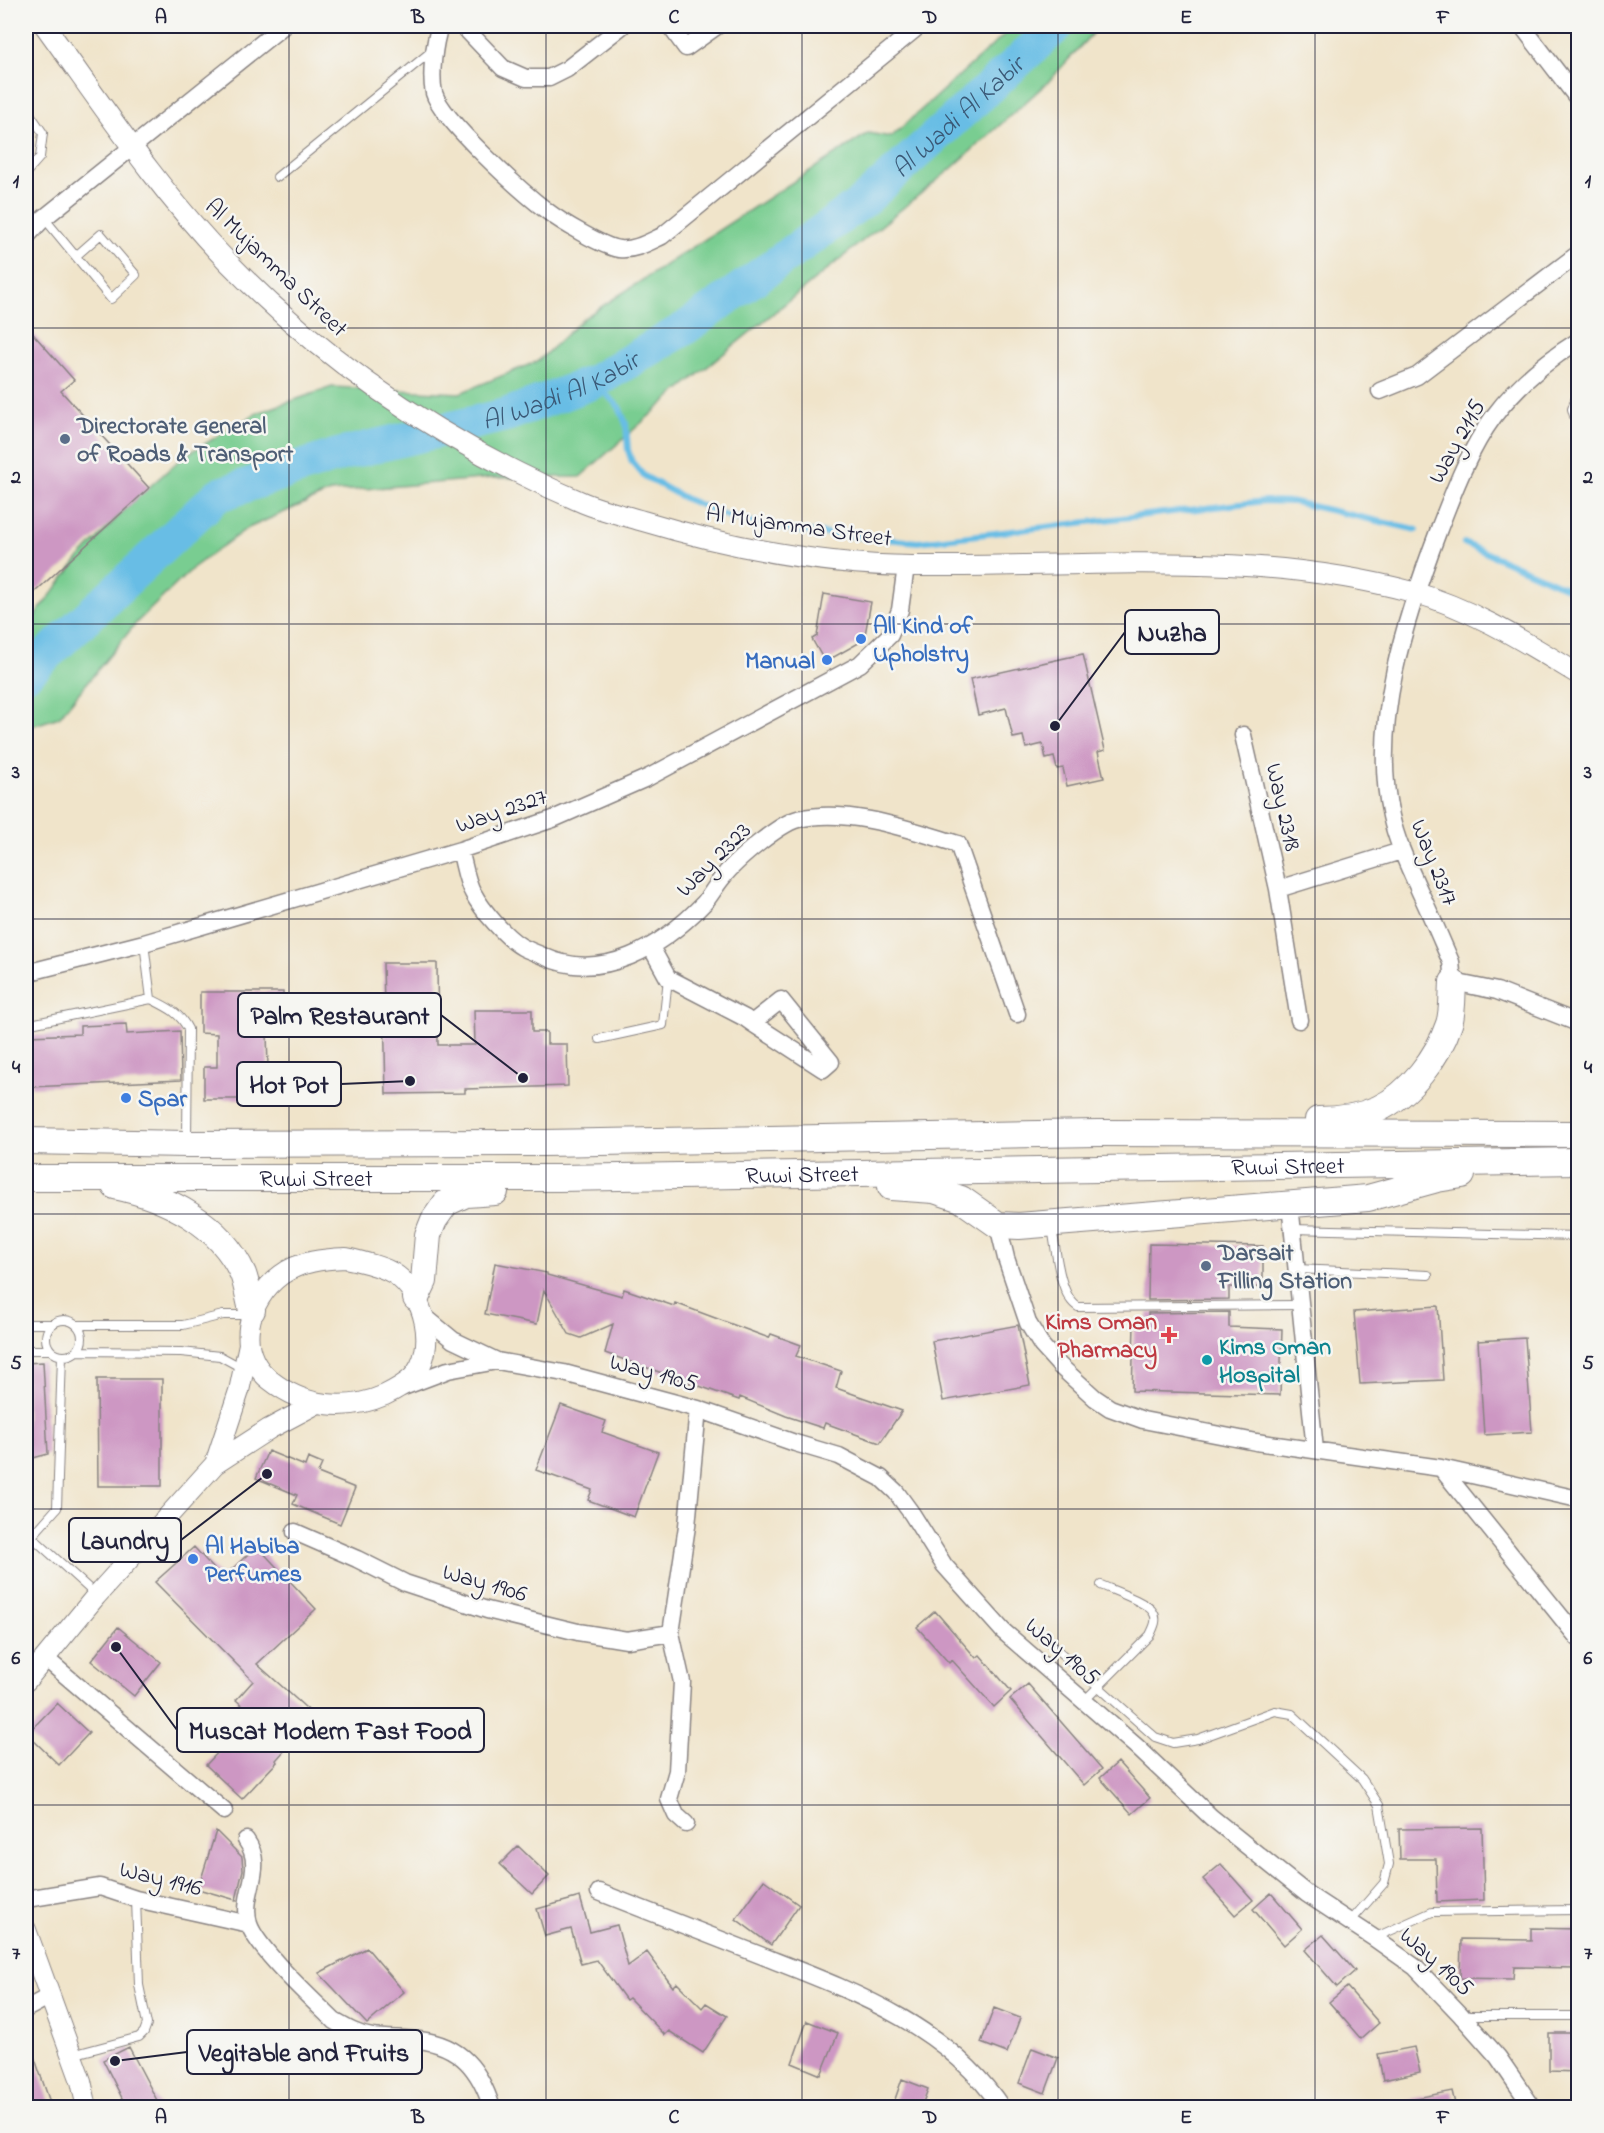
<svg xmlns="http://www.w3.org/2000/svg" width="1604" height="2133" viewBox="0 0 1604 2133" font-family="'Indie Flower',sans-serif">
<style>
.green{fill:#79cd91;stroke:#4e7866;stroke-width:1.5}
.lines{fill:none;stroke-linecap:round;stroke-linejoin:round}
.stream{stroke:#68bde5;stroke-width:6}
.river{stroke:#68bde5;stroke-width:34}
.building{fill:#cd97c3}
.service-casing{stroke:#898382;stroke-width:10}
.minor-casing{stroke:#898382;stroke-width:19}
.tertiary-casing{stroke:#898382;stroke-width:22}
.primary-casing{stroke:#898382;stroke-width:28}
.service{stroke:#fff;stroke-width:8}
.minor{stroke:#fff;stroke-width:16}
.tertiary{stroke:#fff;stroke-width:20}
.primary{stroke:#fff;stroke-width:26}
.grid{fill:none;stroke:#22223b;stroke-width:1.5;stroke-opacity:0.55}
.service-dot{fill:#5c6f8a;stroke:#f6f6f2;stroke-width:2}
.shop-dot{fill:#3f7fe0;stroke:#f6f6f2;stroke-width:2}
.health-dot{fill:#e0444e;stroke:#f6f6f2;stroke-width:2}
.culture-dot{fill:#0f9aa8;stroke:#f6f6f2;stroke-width:2}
.labels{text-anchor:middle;stroke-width:5;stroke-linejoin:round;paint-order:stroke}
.street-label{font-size:24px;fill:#22223b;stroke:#f6f6f2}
.service-label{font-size:24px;font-weight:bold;fill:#4e5e75;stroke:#f6f6f2;text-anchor:start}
.shop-label{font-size:24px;font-weight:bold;fill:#366cbe;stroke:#f6f6f2;text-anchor:start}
.health-label{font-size:24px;font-weight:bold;fill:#be3a42;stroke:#f6f6f2;text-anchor:end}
.culture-label{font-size:24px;font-weight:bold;fill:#0d838f;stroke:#f6f6f2;text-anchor:start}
.water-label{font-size:26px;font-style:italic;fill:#3a5876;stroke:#f6f6f2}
.leader{fill:none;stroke:#22223b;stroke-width:2}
.callout-dot{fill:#22223b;stroke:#f6f6f2;stroke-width:2}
.callout{fill:#f6f6f2;stroke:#22223b;stroke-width:2}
.callout-label{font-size:26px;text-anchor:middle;font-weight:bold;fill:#22223b}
.neatline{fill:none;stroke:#22223b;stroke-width:2}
.grid-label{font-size:20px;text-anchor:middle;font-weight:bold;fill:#22223b}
</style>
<rect width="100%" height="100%" fill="#f6f6f2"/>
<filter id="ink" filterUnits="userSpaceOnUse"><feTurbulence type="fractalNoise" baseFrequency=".0167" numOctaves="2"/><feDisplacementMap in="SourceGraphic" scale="12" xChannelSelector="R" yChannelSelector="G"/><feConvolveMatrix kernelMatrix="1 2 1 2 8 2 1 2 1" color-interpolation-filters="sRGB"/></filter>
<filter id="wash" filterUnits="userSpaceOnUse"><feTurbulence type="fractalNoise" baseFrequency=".008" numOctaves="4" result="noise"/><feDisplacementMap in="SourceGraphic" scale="24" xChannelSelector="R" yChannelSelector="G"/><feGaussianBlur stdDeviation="1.35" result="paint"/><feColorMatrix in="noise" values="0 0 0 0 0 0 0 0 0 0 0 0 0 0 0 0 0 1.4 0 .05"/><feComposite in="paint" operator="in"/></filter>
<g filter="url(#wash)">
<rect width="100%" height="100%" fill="#f0e4ca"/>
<path class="green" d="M1014,26H1099L1049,81L951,169L674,394L580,477L492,478L330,492L246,529L194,567L137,622L59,717L26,728V627L81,556L130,504L184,456L257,413L332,387L460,393L538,361L584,318L868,133L891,137Z"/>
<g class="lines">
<path class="stream" d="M594,382L619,407L626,424L628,450L632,462L644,476L686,499L732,518L797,531L918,542L1265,501L1294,502L1417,530
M1464,543L1578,593"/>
<path class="river" id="s1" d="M26,674L218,495L338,455L506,415L594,382L684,329L865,200L1057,26"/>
</g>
<g id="blocks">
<path class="building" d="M26,326L74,380L61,391L149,488L26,600Z
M824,594L871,602L864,640L825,662L812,639L817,636Z
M1083,654L1105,750L1098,752L1104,778L1067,786L1063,768L1057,769L1054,757L1046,759L1043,744L1026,748L1023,736L1013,738L1006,708L978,715L970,679Z
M383,963H437L438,1045H475L474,1010H532V1032H547V1044H567L568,1086L465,1089V1093L386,1094Z
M200,992H283L284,1034H267L268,1067H283V1099H204V1067H217V1034L200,1033Z
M126,1024L127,1034L180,1031L181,1080L31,1087L29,1036L80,1034V1026Z
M1149,1244L1263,1246V1287H1229V1299L1148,1300Z
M495,1263L547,1273V1275L622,1296L624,1289L674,1306L675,1303L769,1338L771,1334L801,1345L796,1356L841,1371L836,1388L902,1411L880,1443L825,1423L823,1428L786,1416L740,1397L739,1400L605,1353L613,1324L581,1338L569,1334L544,1290L537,1324L485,1314Z
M1438,1306L1443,1380L1360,1384L1354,1312Z
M1229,1312V1327L1282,1329L1280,1395L1132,1391L1134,1325H1148V1313Z
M1018,1325L1030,1385L943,1401L932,1341Z
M1525,1338L1532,1432L1484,1435L1478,1341Z
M43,1362L48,1454L26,1460V1363Z
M97,1379H162V1486H98Z
M561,1405L606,1421L602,1432L658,1452L634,1517L588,1500L592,1490L536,1470Z
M268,1451L305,1466L308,1458L322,1464L318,1473L355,1488L340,1524L293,1504L297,1495L256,1478Z
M257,1546L316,1609L257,1664L315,1716L276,1760L277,1762L242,1799L206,1765L253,1715L236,1700L253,1681L155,1582L194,1547L222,1578Z
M935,1611L976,1658L980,1655L1011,1691L994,1707L952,1660L949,1663L917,1627Z
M118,1627L161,1662L134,1696L91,1661Z
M1028,1684L1102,1769L1084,1785L1010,1699Z
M57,1703L89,1733L59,1765L27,1734Z
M1118,1762L1150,1798L1132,1814L1100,1778Z
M1482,1828L1484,1900L1437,1902L1436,1859H1400L1399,1829Z
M216,1831L242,1857L243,1870L236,1900L198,1889Z
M518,1846L549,1876L532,1894L500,1864Z
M1221,1864L1253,1900L1235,1915L1203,1879Z
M764,1880L799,1905L771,1945L736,1919Z
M1271,1893L1302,1929L1284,1945L1253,1909Z
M580,1897L590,1932L617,1925L628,1966L647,1952L673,1987L677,1983L702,2008L706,2003L727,2016L703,2053L669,2031L665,2035L629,1998L626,2000L597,1960L581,1964L571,1929L545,1936L537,1909Z
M1531,1928L1578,1929V1968L1514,1967L1513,1979L1460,1978L1461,1939L1531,1940Z
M1323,1935L1355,1971L1337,1987L1305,1950Z
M367,1948L404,1992L367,2024L319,1973Z
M1347,1987L1379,2023L1361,2039L1329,2002Z
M994,2008L1020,2018L1007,2053L981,2043Z
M807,2021L838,2033L821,2075L792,2063Z
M1549,2033H1578V2072L1549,2071Z
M28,2039L52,2108H26V2040Z
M129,2047L161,2108H127L103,2060Z
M1414,2047L1420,2072L1383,2080L1378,2054Z
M1032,2048L1058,2058L1045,2093L1019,2083Z
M902,2079L928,2089L921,2108H892Z
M1452,2091L1456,2108H1406V2100Z"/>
</g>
</g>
<g filter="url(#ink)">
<use href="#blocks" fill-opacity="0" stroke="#898382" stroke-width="1.5"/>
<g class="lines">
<defs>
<path id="service" d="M26,108L43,133L40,157L26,173
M277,177L433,50
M44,218L111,299L136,275L101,234L76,256
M1578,392L1572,409L1578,429
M151,999C167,1007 179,1012 188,1029L187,1140
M26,1025L151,999L144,943
M599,1039L663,1025L668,978
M1052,1227C1056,1249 1059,1296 1078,1307L1300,1305
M1292,1229L1578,1236
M1297,1269L1428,1275
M46 1338a18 18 0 1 1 36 0a18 18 0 1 1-36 0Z
M26,1324H51
M77,1325H183L223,1315H250
M26,1350H50
M77,1351L181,1352L220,1356L244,1369
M32,1537L96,1595
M26,1543L57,1508L62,1356
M1036,1631L1155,1737L1173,1743L1198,1739L1275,1711L1292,1714L1362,1779L1379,1805L1389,1864L1384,1883L1350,1922
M1084,1701L1150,1635C1154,1627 1158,1619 1153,1612C1147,1602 1112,1590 1101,1585
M1374,1938L1432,1912L1578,1910
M1462,2016H1578
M72,2055L139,2037L144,2032L147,2024L139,1985L136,1899"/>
<path id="minor" d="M440,26C434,43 430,75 434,93C442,120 522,192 547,211C560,221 603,247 619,249C634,251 649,242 662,236L919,26
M463,26L503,68L526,78H549L567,69L622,26
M670,26L686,48L717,26
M1522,26L1578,99
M26,237L44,218L283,26
M1578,341C1546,361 1517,385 1494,416C1469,450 1454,490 1439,529C1406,616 1370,723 1391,816C1397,843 1409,867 1420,892C1431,915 1441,939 1451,962L1453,982L1497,991L1578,1023
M1380,391L1417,376L1578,254
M1243,735L1278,889L1401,851
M460,850C464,863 466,881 473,893C482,910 506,938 522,947C528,950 536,953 543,956C602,984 663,946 704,903C711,895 716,885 723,877C735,861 779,824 798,819C848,807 911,830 958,844L1017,1014
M1278,889L1299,1020
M651,947L668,978L745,1018L752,1023L823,1069L831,1062L781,1000L752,1023
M26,973L144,943L460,850L553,819L649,777L860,664L890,635L900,610L906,566
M1290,1204L1315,1450
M998,1225L1006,1258L1028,1323L1042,1346L1060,1366L1095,1398L1110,1408L1143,1420L1256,1442L1441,1468L1578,1499
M424,1316L453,1340L497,1361L564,1373L698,1409L795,1443L839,1456L881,1478L896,1492L912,1514L944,1565L1003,1631L1137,1747L1211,1817L1307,1894L1374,1938L1415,1967L1460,2014L1498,2057L1533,2108
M403,1387L448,1370L497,1361
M1441,1468L1578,1638
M295,1532L357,1559L405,1583L487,1610L578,1632L627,1640L671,1633
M44,1657L224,1811
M686,1824L676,1815L669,1799L677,1771L682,1682L671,1633L687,1526L698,1409
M246,1840C267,1869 240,1893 249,1924C257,1949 313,2000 334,2021C346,2028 358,2035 372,2037C388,2039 404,2038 419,2040C461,2045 480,2070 492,2108
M599,1892C652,1913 706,1934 760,1955C849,1990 946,2024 1002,2108
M26,1899L100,1887L136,1899L249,1924
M26,2009L50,1996"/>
<path id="tertiary" d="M45,26C103,106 159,191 228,262C329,366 451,447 584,503C603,511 624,515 643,521C730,547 822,565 912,566C1079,568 1250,548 1413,592C1473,609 1525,642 1578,674
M346,1258C362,1262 379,1265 393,1273C425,1293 439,1349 412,1378C404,1385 395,1390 385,1395C346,1412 304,1407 270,1380C234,1351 247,1300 281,1275C300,1261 324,1259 346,1258Z
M215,1464L239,1391L249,1344
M26,1681L96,1596L215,1464L269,1429L316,1404
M26,1930L81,2081L87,2108"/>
<g id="primary">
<path d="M1318,1120C1337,1120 1360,1117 1378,1109C1410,1094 1438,1057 1449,1024C1453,1012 1452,996 1453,982"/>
<path d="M26,1141L187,1144L544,1143L1098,1133L1578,1134"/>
<path id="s2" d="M26,1178H559L1578,1161"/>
<path d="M115,1186C167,1197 220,1223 243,1274C247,1285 249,1299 252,1310"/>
<path d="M891,1187L934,1190L961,1199L998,1225L1019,1226L1368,1198L1437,1179L1462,1175"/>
<path d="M416,1298L424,1281L428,1235L434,1220L446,1203L466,1194L495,1192"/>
</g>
</defs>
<use href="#service" class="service-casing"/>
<use href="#minor" class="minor-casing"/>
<use href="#tertiary" class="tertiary-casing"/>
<use href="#primary" class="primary-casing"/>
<use href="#service" class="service"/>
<use href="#minor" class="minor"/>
<use href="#tertiary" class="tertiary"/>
<use href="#primary" class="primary"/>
</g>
</g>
<path class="grid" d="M289,26V2108M546,26V2108M802,26V2108M1058,26V2108M1315,26V2108M26,328H1578M26,624H1578M26,919H1578M26,1214H1578M26,1509H1578M26,1805H1578"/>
<g class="service-dot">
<circle cx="65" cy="439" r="6"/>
<circle cx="1206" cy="1266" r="6"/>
</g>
<g class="shop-dot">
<circle cx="861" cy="639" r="6"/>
<circle cx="827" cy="660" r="6"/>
<circle cx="126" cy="1098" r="6"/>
<circle cx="193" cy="1559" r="6"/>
</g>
<path class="health-dot" d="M1166 1326h6v6h6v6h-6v6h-6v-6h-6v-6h6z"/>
<circle class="culture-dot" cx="1207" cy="1360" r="6"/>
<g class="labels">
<g class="street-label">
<text transform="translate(277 267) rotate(44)" y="8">Al Mujamma Street</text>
<text transform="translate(1456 441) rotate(-61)" y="8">Way 2115</text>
<text transform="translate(799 525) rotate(8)" y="8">Al Mujamma Street</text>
<text transform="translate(1284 807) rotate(77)" y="8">Way 2318</text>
<text transform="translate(501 810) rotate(-19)" y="8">Way 2327</text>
<text transform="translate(713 859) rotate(-45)" y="8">Way 2323</text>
<text transform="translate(1435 862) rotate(68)" y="8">Way 2317</text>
<text dy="8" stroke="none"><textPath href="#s2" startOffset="1262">Ruwi Street</textPath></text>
<text dy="8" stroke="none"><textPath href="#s2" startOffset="776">Ruwi Street</textPath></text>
<text dy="8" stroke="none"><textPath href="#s2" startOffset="290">Ruwi Street</textPath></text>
<text transform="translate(654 1372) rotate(15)" y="8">Way 1905</text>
<text transform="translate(485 1582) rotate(16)" y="8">Way 1906</text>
<text transform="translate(1063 1651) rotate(41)" y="8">Way 1905</text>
<text transform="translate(161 1878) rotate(14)" y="8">Way 1916</text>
<text transform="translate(1437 1961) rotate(42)" y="8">Way 1905</text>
</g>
<g class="service-label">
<text x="77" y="433">Directorate General<tspan x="77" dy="28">of Roads &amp; Transport</tspan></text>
<text x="1218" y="1260">Darsait<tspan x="1218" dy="28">Filling Station</tspan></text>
</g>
<g class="shop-label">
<text x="873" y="633">All Kind of<tspan x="873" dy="28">Upholstry</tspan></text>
<text x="815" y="668" text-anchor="end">Manual</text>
<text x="138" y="1106">Spar</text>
<text x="205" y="1553">Al Habiba<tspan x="205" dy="28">Perfumes</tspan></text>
</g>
<g class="health-label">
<text x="1157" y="1329">Kims Oman<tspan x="1157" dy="28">Pharmacy</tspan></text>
</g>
<g class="culture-label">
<text x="1219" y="1354">Kims Oman<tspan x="1219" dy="28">Hospital</tspan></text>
</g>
<g class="water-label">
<text dy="9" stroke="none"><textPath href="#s1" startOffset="1107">Al Wadi Al Kabir</textPath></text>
<text dy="9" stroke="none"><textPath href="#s1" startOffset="621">Al Wadi Al Kabir</textPath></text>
</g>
</g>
<path class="leader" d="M1055 726L1125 632M523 1078L441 1015M410 1081L341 1084M267 1474L181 1540M116 1647L177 1730M115 2061L187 2052"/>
<g class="callout-dot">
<circle cx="1055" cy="726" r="6"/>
<circle cx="523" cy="1078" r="6"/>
<circle cx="410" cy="1081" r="6"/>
<circle cx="267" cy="1474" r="6"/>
<circle cx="116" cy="1647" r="6"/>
<circle cx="115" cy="2061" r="6"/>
</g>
<g class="callout">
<rect x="1125" y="610" width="94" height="44" rx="6"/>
<rect x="238" y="993" width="203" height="44" rx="6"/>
<rect x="237" y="1062" width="104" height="44" rx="6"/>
<rect x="69" y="1518" width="112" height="44" rx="6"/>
<rect x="177" y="1708" width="307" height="44" rx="6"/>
<rect x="187" y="2030" width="235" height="44" rx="6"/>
</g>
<g class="callout-label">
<text x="1172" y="641">Nuzha</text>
<text x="340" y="1024">Palm Restaurant</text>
<text x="289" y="1093">Hot Pot</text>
<text x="125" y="1549">Laundry</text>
<text x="330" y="1739">Muscat Modern Fast Food</text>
<text x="304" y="2061">Vegitable and Fruits</text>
</g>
<rect width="1604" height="2133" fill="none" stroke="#f6f6f2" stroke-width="66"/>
<rect x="33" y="33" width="1538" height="2067" class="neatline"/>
<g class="grid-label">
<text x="161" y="23">A</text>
<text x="418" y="23">B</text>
<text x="674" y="23">C</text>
<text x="930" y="23">D</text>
<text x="1186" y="23">E</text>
<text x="1443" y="23">F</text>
<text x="16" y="187">1</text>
<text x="1588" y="187">1</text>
<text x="16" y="483">2</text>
<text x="1588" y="483">2</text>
<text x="16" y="778">3</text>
<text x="1588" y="778">3</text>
<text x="16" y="1073">4</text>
<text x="1588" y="1073">4</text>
<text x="16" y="1369">5</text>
<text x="1588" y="1369">5</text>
<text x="16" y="1664">6</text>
<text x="1588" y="1664">6</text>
<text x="16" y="1959">7</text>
<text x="1588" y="1959">7</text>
<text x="161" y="2123">A</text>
<text x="418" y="2123">B</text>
<text x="674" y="2123">C</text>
<text x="930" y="2123">D</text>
<text x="1186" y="2123">E</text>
<text x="1443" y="2123">F</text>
</g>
</svg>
